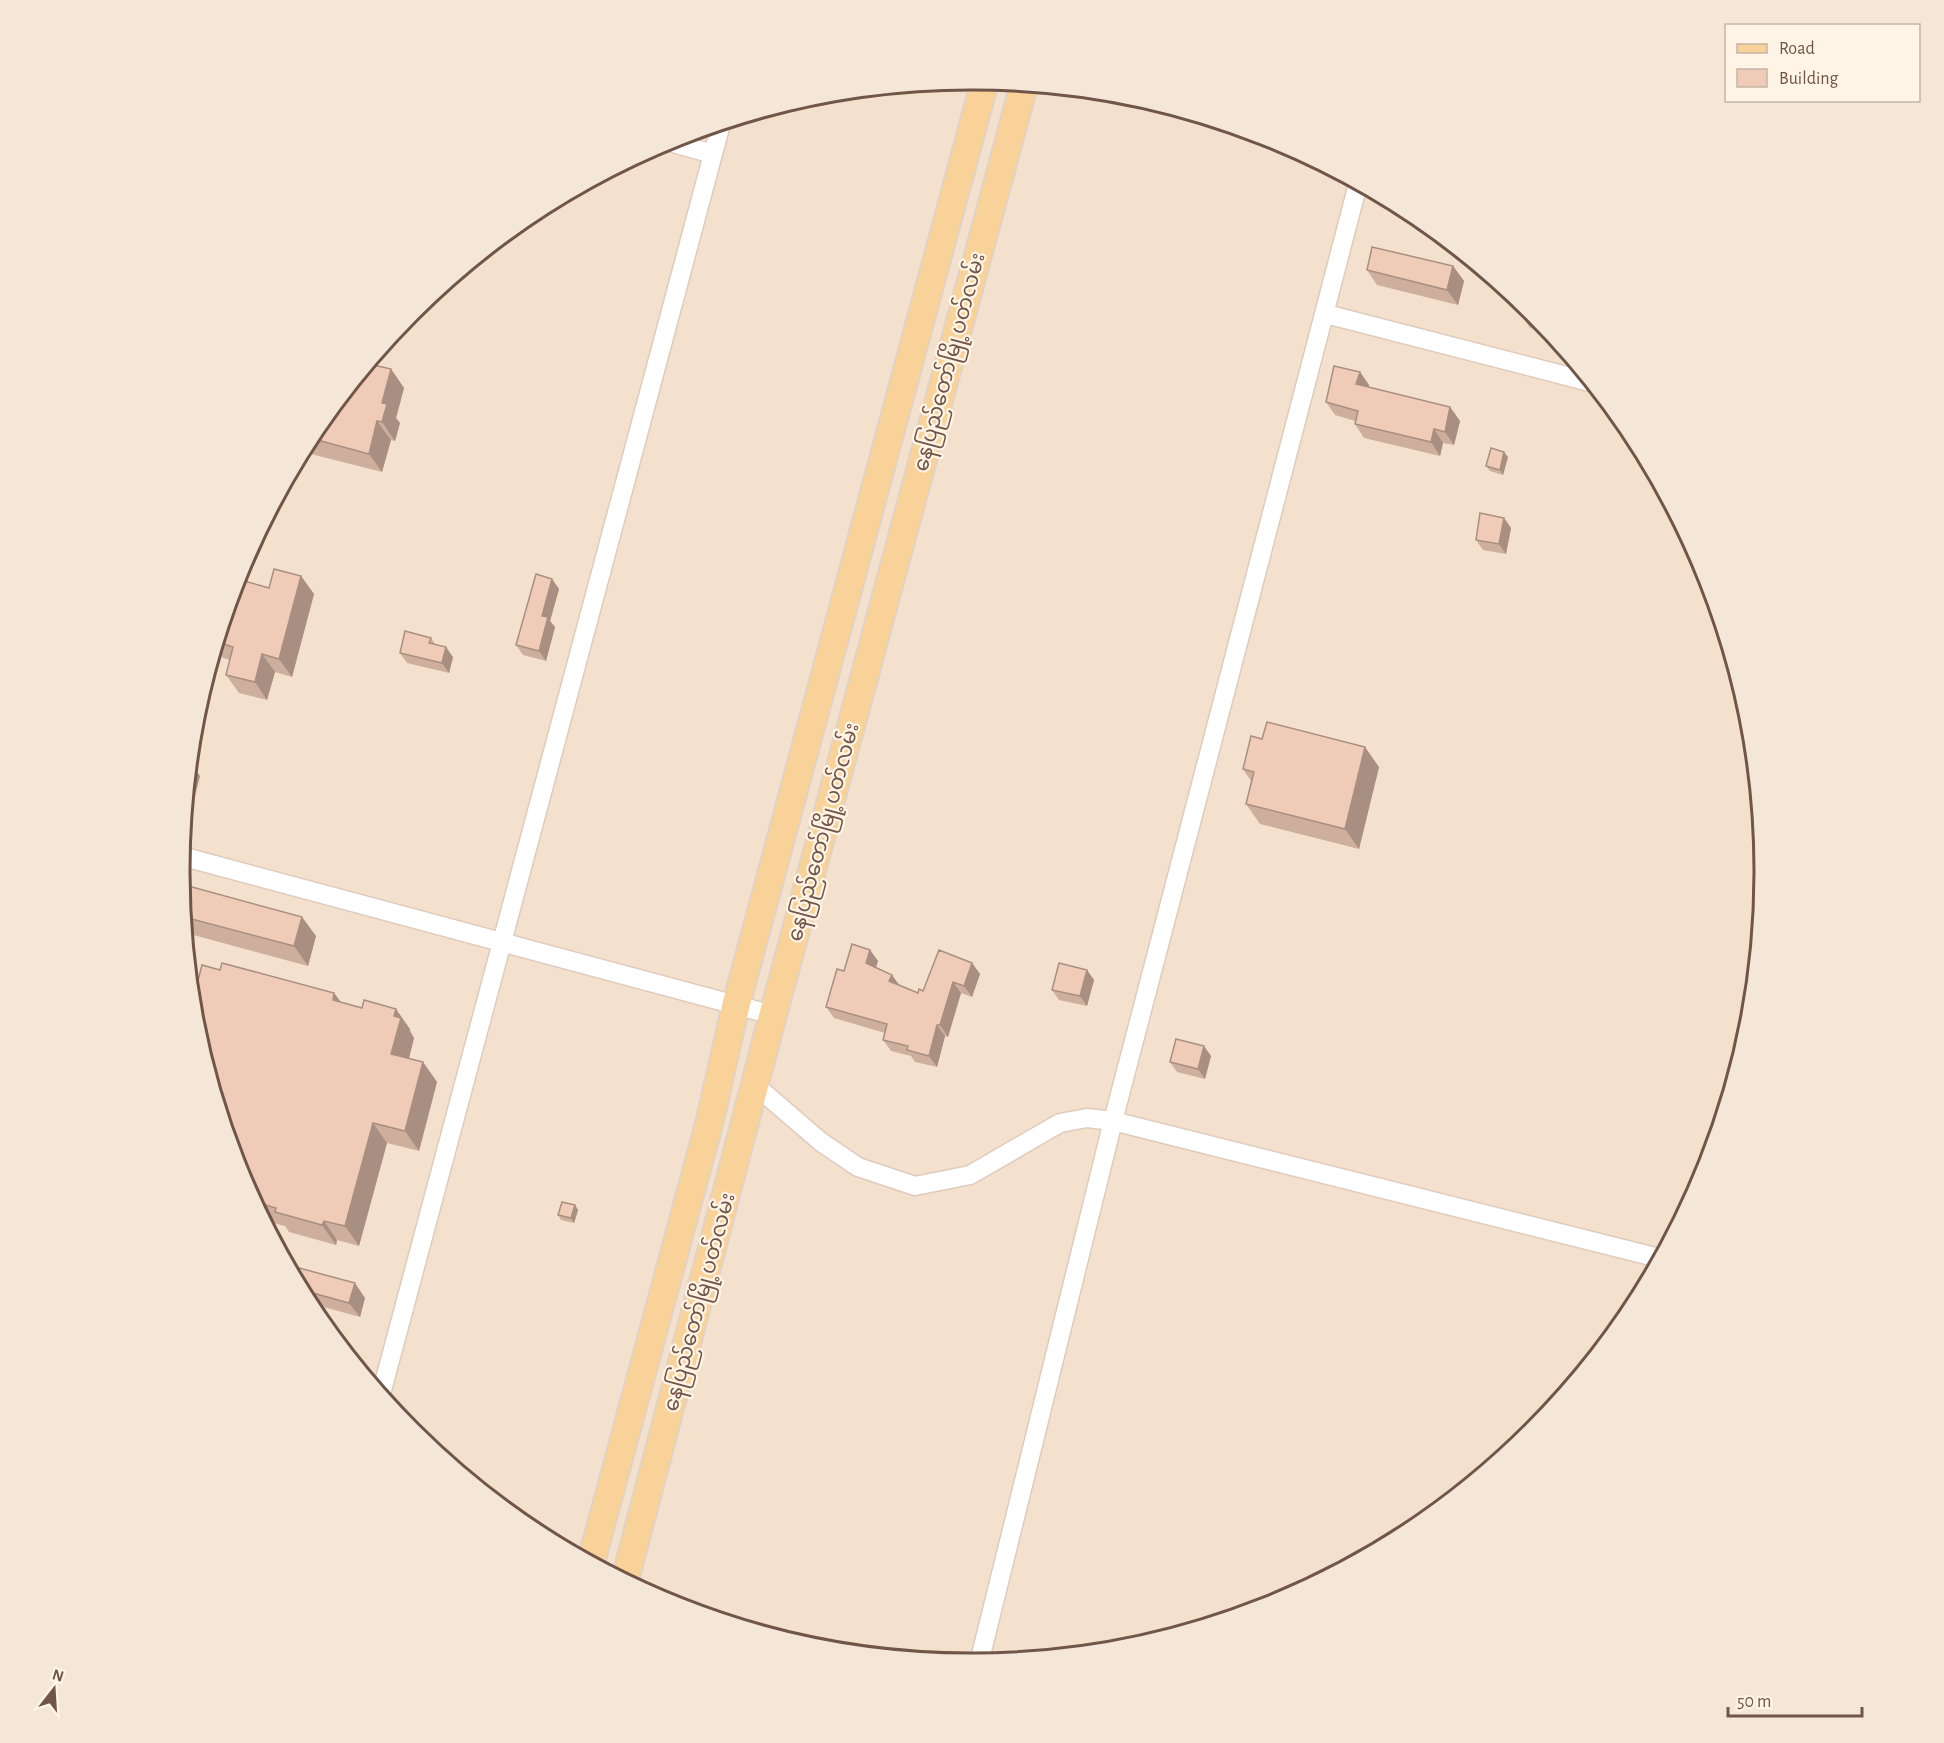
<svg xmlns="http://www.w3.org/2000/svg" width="1944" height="1743" viewBox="0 0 1944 1743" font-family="'Alegreya Sans','Noto Sans Myanmar',sans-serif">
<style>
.residential{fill:#f3e1ce}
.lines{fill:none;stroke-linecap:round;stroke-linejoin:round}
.minor-casing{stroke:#dfcbbc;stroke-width:21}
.primary-casing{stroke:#dad3cf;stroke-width:30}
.minor{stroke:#fff;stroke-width:18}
.primary{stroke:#f9d299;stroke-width:27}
.wall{fill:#ceaf9e}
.shaded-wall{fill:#a88f81}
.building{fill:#f0ccb8;stroke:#a88f81;stroke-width:1.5}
.labels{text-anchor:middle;stroke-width:4.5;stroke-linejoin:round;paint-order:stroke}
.street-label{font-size:21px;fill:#715548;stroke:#fff4e5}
.rim{fill:none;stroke:#715548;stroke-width:3}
</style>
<rect width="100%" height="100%" fill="#fbf0e0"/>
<path class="residential" d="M183 872a789 789 0 1 1 1578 0a789 789 0 1 1-1578 0Z"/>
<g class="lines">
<defs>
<path id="minor" d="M666,141L713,154L721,124
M1326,314L1590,382
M181,856L773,1015
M756,1086L821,1142L858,1167L915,1186L970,1175L1060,1123L1087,1118L1113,1121L1659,1258
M381,1394L713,154
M979,1663L1113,1121L1358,184"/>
<path id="primary" d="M591,1562L709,1124L736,1005L985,81
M625,1580L773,1015L1024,85"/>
</defs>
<use href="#minor" class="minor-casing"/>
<use href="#primary" class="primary-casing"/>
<use href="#minor" class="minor"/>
<use href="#primary" class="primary"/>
</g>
<path class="wall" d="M1453,266L1464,281L1458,305L1377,285L1367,270Z
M1532,312L1549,332L1530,328L1520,313Z
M391,369L404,388L396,418L400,423L395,441L391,440L382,472L303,452L314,431Z
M1360,372L1369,385V387L1450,407L1460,421L1454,445L1443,443L1440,456L1364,438L1355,424V421L1335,415L1326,402Z
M1508,457L1503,475L1490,471L1486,466Z
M1504,518L1511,528L1506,554L1483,550L1476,540Z
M301,576L314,594L292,677L275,672L267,700L239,693L226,675L230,660L223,658L216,649L237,579L269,588Z
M552,579L559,589L550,621L555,627L546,661L523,655L516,645Z
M431,638L435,644L453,657L449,673L407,663L400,653Z
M192,747L197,754L193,767L200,776L194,799L187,797Z
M1379,767L1359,849L1260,824L1246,804L1251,781L1243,769Z
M181,884L316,936L308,966L186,933Z
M870,950L878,961L876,967L900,985L918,993L972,963L980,974L972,997L961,993L948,1037L945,1036L937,1067L915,1062L911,1056L891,1051L883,1040L885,1033L834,1018L826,1007L844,971Z
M220,970L334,993L341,1002L410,1029V1031L414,1038L409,1058L423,1062L437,1082L419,1151L387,1143L359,1246L337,1240L336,1245L289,1232L285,1226L265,1221L240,1174Z
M1087,970L1094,980L1087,1006L1059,1000L1052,990Z
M1211,1056L1205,1079L1177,1072L1170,1062Z
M575,1205L578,1210L574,1223L561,1220L558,1215Z
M288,1265L365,1298L360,1317L309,1303Z"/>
<path class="shaded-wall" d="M1453,266L1464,281L1458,305L1447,290Z
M391,369L404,388L396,418L400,423L395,441L382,422V403Z
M1360,372L1369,385L1366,398L1356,384Z
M1450,407L1460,421L1454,445L1445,432Z
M377,421L391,440L382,472L369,454Z
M1434,429L1443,443L1440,456L1431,442Z
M1504,452L1508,457L1503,475L1500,470Z
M1504,518L1511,528L1506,554L1499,544Z
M301,576L314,594L292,677L279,659Z
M552,579L559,589L550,621L555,627L546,661L539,651L542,616Z
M446,647L453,657L449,673L442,663Z
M262,654L275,672L267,700L255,682Z
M192,747L197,754L193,767L200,776L194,799L188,791Z
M1365,747L1379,767L1359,849L1345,829Z
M302,917L316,936L308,966L294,946Z
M870,950L878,961L874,974L866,963Z
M972,963L980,974L972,997L964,986Z
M1087,970L1094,980L1087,1006L1080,996Z
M892,975L900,986L889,981Z
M953,982L961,993L948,1037L940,1025Z
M334,993L348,1012L333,1000Z
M396,1009L410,1029V1031L414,1038L405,1074L391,1054L394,1016Z
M937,1025L945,1036L937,1067L929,1056Z
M1204,1046L1211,1056L1205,1079L1198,1069Z
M423,1062L437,1082L419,1151L405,1131Z
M373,1123L387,1143L359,1246L345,1226Z
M575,1205L578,1210L574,1223L571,1218Z
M324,1221L337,1240L336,1245L322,1225Z
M355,1283L365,1298L360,1317L349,1303Z"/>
<path class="building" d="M1372,247L1453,266L1447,290L1367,270Z
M1522,303L1532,312L1536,317L1520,313Z
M369,364L391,369L382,403L387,404L382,422L377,421L369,454L310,438L314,431Z
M1334,366L1360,372L1356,384L1450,407L1445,432L1434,429L1431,442L1355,424L1358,411L1326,402Z
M1491,448L1504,452L1500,470L1486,466Z
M1480,513L1504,518L1499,544L1476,540Z
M274,569L301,576L279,659L262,654L255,682L226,675L233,647L218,642L237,579L269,588Z
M536,574L552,579L542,616L548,617L539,651L516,645Z
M405,631L431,638L429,643L446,647L442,663L400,653Z
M1267,722L1365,747L1345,829L1246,804L1254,772L1243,769L1251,736L1262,739Z
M181,884L302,917L294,946L184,917Z
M852,944L870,950L866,963L892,975L889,981L918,993L919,989L923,991L939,950L972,963L964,986L953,982L940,1025H937L929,1056L907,1050L908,1046L883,1040L887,1024L826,1007L837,969L844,971Z
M222,963L334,993L333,1000L362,1008L364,1000L396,1009L394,1016L401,1018L391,1054L423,1062L405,1131L373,1123L345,1226L324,1221L322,1225L275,1212L276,1208L255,1202L240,1174L195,1026L193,1000L202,965L220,970Z
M1059,963L1087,970L1080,996L1052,990Z
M1176,1039L1204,1046L1198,1069L1170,1062Z
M562,1202L575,1205L571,1218L558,1215Z
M288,1265L355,1283L349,1303L302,1290Z"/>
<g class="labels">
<g class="street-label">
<text transform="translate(949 362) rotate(-75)" y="7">နေပြည်တော်မြို့ပတ်လမ်း</text>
<text transform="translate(823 832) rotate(-75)" y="7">နေပြည်တော်မြို့ပတ်လမ်း</text>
<text transform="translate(699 1302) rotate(-75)" y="7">နေပြည်တော်မြို့ပတ်လမ်း</text>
</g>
</g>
<path d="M0 0H1944V1743H0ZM971 90H973A781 781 0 0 1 1754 871V872A781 781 0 0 1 973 1653H971A781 781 0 0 1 190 872V871A781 781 0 0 1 971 90Z" fill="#f4e7d8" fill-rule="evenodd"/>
<path class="rim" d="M971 90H973A781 781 0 0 1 1754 871V872A781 781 0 0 1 973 1653H971A781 781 0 0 1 190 872V871A781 781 0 0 1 971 90Z"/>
<rect x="1725" y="24" width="195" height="78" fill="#fff4e5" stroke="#c6b4a6" stroke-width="1.5"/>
<rect x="1737" y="44" width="30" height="9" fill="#f9d299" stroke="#c6b4a6" stroke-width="1.5"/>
<text x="1779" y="54" font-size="18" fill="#715548">Road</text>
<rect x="1737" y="69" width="30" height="18" fill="#f0ccb8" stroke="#c6b4a6" stroke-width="1.5"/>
<text x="1779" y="84" font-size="18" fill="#715548">Building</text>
<g transform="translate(54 1689) rotate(17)" stroke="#fff4e5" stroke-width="4.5" paint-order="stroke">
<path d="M0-4.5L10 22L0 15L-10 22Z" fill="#715548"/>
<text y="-9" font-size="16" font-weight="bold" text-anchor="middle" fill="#715548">N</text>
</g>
<path d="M1728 1707v9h134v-9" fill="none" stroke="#715548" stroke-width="3"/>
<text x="1737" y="1707" font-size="18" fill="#715548" stroke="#fff4e5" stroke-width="4.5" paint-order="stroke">50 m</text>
</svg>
